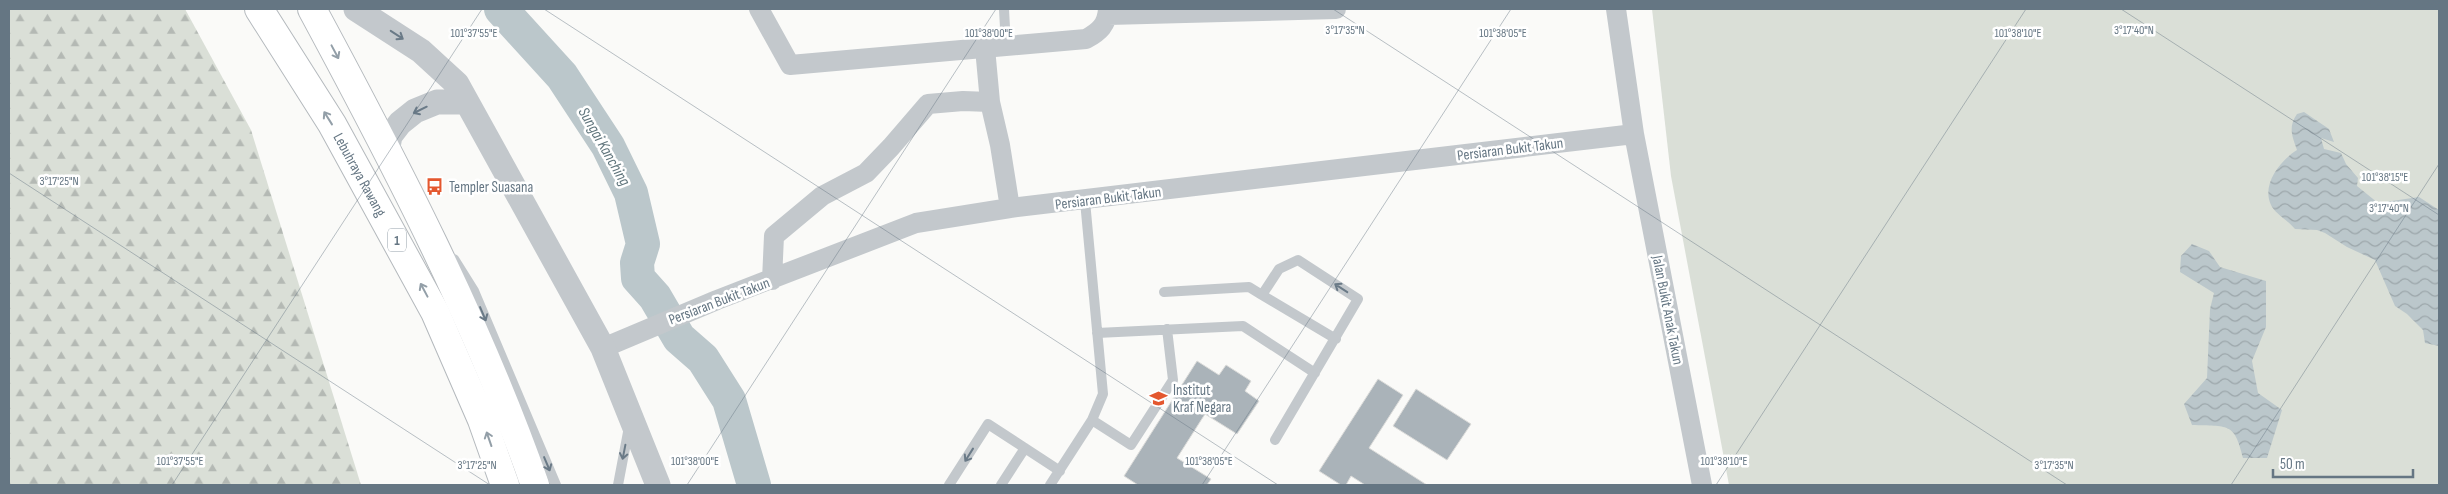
<svg xmlns="http://www.w3.org/2000/svg" width="2448" height="494" viewBox="0 0 2448 494" font-family="'Sofia Sans Condensed',sans-serif">
<style>
.green{fill:#dadfd7}
.forest{fill:url(#forest-firs)}
.water{fill:url(#water-waves)}
.lines{fill:none;stroke-linecap:round;stroke-linejoin:round}
.river{stroke:#bbc7cb;stroke-width:34}
.building{fill:#aab3b9;stroke:#dcdcda}
.trunk-casing{stroke:#b4b9bd;stroke-width:30}
.service{stroke:#c3c8cc;stroke-width:10}
.minor{stroke:#c3c8cc;stroke-width:20}
.tertiary{stroke:#c3c8cc;stroke-width:25}
.trunk{stroke:#fff;stroke-width:28}
.oneway{stroke:#6a7a87}
.oneway2{stroke:#939fa8}
.ticks{fill:none;stroke:#657683;stroke-width:1;stroke-opacity:0.45}
.labels{text-anchor:middle;stroke-width:5;stroke-linejoin:round;paint-order:stroke}
.shield{fill:#fff;stroke:#939fa8;stroke-width:1}
.shield-label{font-size:14px;font-weight:bold;fill:#657683}
.street-label{font-size:15px;fill:#657683;stroke:#fff}
.poi-label{font-size:15px;fill:#657683;stroke:#fff;text-anchor:start}
.water-label{font-size:16px;font-style:italic;fill:#60757c;stroke:#fff}
.ticks-label{font-size:12px;text-anchor:middle;fill:#657683;stroke:#fff;stroke-width:5;stroke-linejoin:round;paint-order:stroke}
</style>
<defs>
<pattern id="forest-firs" width="22" height="20" patternUnits="userSpaceOnUse" patternTransform="scale(1.25)"><rect width="22" height="20" fill="#dadfd7"/><path d="M5 1l3.5 6h-7zM16 11l3.5 6h-7z" fill="#b4b9b4"/></pattern>
<pattern id="water-waves" width="16" height="10" patternUnits="userSpaceOnUse" patternTransform="scale(1.25)"><rect width="16" height="10" fill="#bbc7cb"/><path d="M0 5q4-4 8 0t8 0" fill="none" stroke="#9ca6aa"/></pattern>
</defs>
<rect width="100%" height="100%" fill="#fafaf8"/>
<path class="green" d="M1652,9H2439V485H1729L1671,176Z"/>
<path class="forest" d="M9,9H185L251,130L361,485H9Z"/>
<path class="water" d="M2304,112L2329,129L2334,142L2321,138L2324,149L2341,153L2346,164L2358,178L2357,186L2378,203L2419,197L2439,210V346L2425,343L2423,330L2407,314L2395,306L2375,260L2347,247L2325,233L2317,230L2295,229C2289,221 2275,214 2271,205C2261,184 2281,160 2297,150C2292,136 2288,127 2297,114Z
M2192,244L2209,251L2220,267L2266,281V327L2252,361L2258,393L2282,410L2267,458H2243C2234,421 2228,427 2192,425L2184,404L2207,378L2210,309L2214,293L2180,272L2181,256Z"/>
<g class="lines">
<path class="river" d="M501,9L562,76L608,146L631,193L643,244L637,263L638,278L655,297L679,338L703,359L729,400L754,485"/>
</g>
<path class="building" d="M1197,361L1219,375L1226,365L1251,381L1245,391L1259,401L1237,434L1205,414L1177,458L1211,479L1207,485H1138L1124,476Z
M1378,379L1403,395L1369,448L1427,485H1365L1351,476L1346,485H1341L1319,471Z
M1416,389L1471,424L1447,460L1393,426Z"/>
<g class="lines">
<defs>
<g id="trunk">
<path id="s1" d="M259,9L332,124L435,312L482,420L505,485"/>
<path d="M312,9C395,163 477,320 535,485"/>
</g>
</defs>
<use href="#trunk" class="trunk-casing"/>
<path class="service" d="M1004,9L1006,46
M454,259L474,291L556,485
M1164,292L1249,287L1262,295
M1097,333L1243,326L1315,373
M1092,420L1131,445L1173,380L1167,329
M1275,440L1358,299L1298,260L1279,269L1262,295L1336,339
M618,485L629,427
M949,485L988,424L1060,471
M1001,485L1025,448
M1050,485L1092,420L1103,394L1085,201"/>
<path class="minor" d="M759,9L790,65L1086,39C1099,32 1107,25 1108,9
M1616,9L1634,134L1702,485
M1108,15L1336,9
M985,48L990,102L1000,145L1010,208
M772,280L774,236L822,196L866,173L891,147L928,104L963,101L990,102
M603,348L717,300L916,223L1010,208L1634,134"/>
<path class="tertiary" d="M356,9L421,51L457,84L603,348L658,485
M387,152L390,136L400,123L415,111L437,102H467"/>
<use href="#trunk" class="trunk"/>
</g>
<defs><path id="oneway-shaft" d="M-6 0H5M1.5-3L5.5 0L1.5 3" fill="none" stroke-width="1.6" stroke-linecap="round" stroke-linejoin="round" transform="scale(1.25)"/></defs>
<g class="oneway">
<use href="#oneway-shaft" transform="translate(397 35) rotate(33)"/>
<use href="#oneway-shaft" transform="translate(420 110) rotate(154)"/>
<use href="#oneway-shaft" transform="translate(1341 288) rotate(-147)"/>
<use href="#oneway-shaft" transform="translate(483 314) rotate(67)"/>
<use href="#oneway-shaft" transform="translate(624 452) rotate(101)"/>
<use href="#oneway-shaft" transform="translate(969 455) rotate(122)"/>
<use href="#oneway-shaft" transform="translate(547 464) rotate(67)"/>
</g>
<g class="oneway2">
<use href="#oneway-shaft" transform="translate(335 52) rotate(62)"/>
<use href="#oneway-shaft" transform="translate(328 118) rotate(-122)"/>
<use href="#oneway-shaft" transform="translate(424 290) rotate(-118)"/>
<use href="#oneway-shaft" transform="translate(489 439) rotate(-109)"/>
</g>
<path class="ticks" d="M544,9L1278,485M1333,9L2067,485M2121,9L2439,215M9,173L490,485M172,485L482,9M687,485L996,9M1202,485L1511,9M1716,485L2026,9M2231,485L2439,164"/>
<defs>
<symbol id="bus-bare" viewBox="-9 -9 18 18"><path d="M-5-6H5V4H4V6H2V4H-2V6H-4V4H-5ZM-3.5-4V0h7V-4ZM-3.5 1.2v1.5H-2V1.2ZM2 1.2v1.5H3.5V1.2Z" fill="#e4572e" stroke="#fff" stroke-width="2.5" paint-order="stroke"/></symbol>
<symbol id="university-bare" viewBox="-9 -9 18 18"><path d="M0-5L7-2L0 1L-7-2ZM-4 1L0 2.5L4 1V4Q0 6-4 4Z" fill="#e4572e" stroke="#fff" stroke-width="2.5" paint-order="stroke"/></symbol>
</defs>
<g fill-rule="evenodd">
<use href="#bus-bare" x="422" y="174" width="25" height="25"/>
<use href="#university-bare" x="1146" y="386" width="25" height="25"/>
</g>
<g class="labels">
<rect class="shield" x="388" y="228.5" width="18" height="23" rx="4"/>
<g class="shield-label">
<text x="397" y="245">1</text>
</g>
<g class="street-label">
<text transform="translate(1510 149) rotate(-7)" y="5">Persiaran Bukit Takun</text>
<text dy="5" stroke="none"><textPath href="#s1" startOffset="194">Lebuhraya Rawang</textPath></text>
<text transform="translate(1108 198) rotate(-7)" y="5">Persiaran Bukit Takun</text>
<text transform="translate(719 301) rotate(-21)" y="5">Persiaran Bukit Takun</text>
<text transform="translate(1668 310) rotate(79)" y="5">Jalan Bukit Anak Takun</text>
</g>
<g class="poi-label">
<text x="449" y="192">Templer Suasana</text>
<text x="1173" y="395">Institut<tspan x="1173" dy="17">Kraf Negara</tspan></text>
</g>
<g class="water-label">
<text transform="translate(605 146) rotate(60)" y="6">Sungai Kanching</text>
</g>
</g>
<g class="ticks-label">
<text x="1345" y="34">3°17'35"N</text>
<text x="2134" y="34">3°17'40"N</text>
<text x="2018" y="37">101°38'10"E</text>
<text x="474" y="37">101°37'55"E</text>
<text x="989" y="37">101°38'00"E</text>
<text x="1503" y="37">101°38'05"E</text>
<text x="2385" y="181">101°38'15"E</text>
<text x="59" y="185">3°17'25"N</text>
<text x="2389" y="212">3°17'40"N</text>
<text x="180" y="465">101°37'55"E</text>
<text x="695" y="465">101°38'00"E</text>
<text x="1209" y="465">101°38'05"E</text>
<text x="1724" y="465">101°38'10"E</text>
<text x="477" y="469">3°17'25"N</text>
<text x="2054" y="469">3°17'35"N</text>
</g>
<rect width="2448" height="494" fill="none" stroke="#657683" stroke-width="20"/>
<path d="M2273 469v8h140v-8" fill="none" stroke="#657683" stroke-width="2.5"/>
<text x="2280" y="469" font-size="15" fill="#657683" stroke="#ffffff" stroke-width="4" paint-order="stroke">50 m</text>
</svg>
